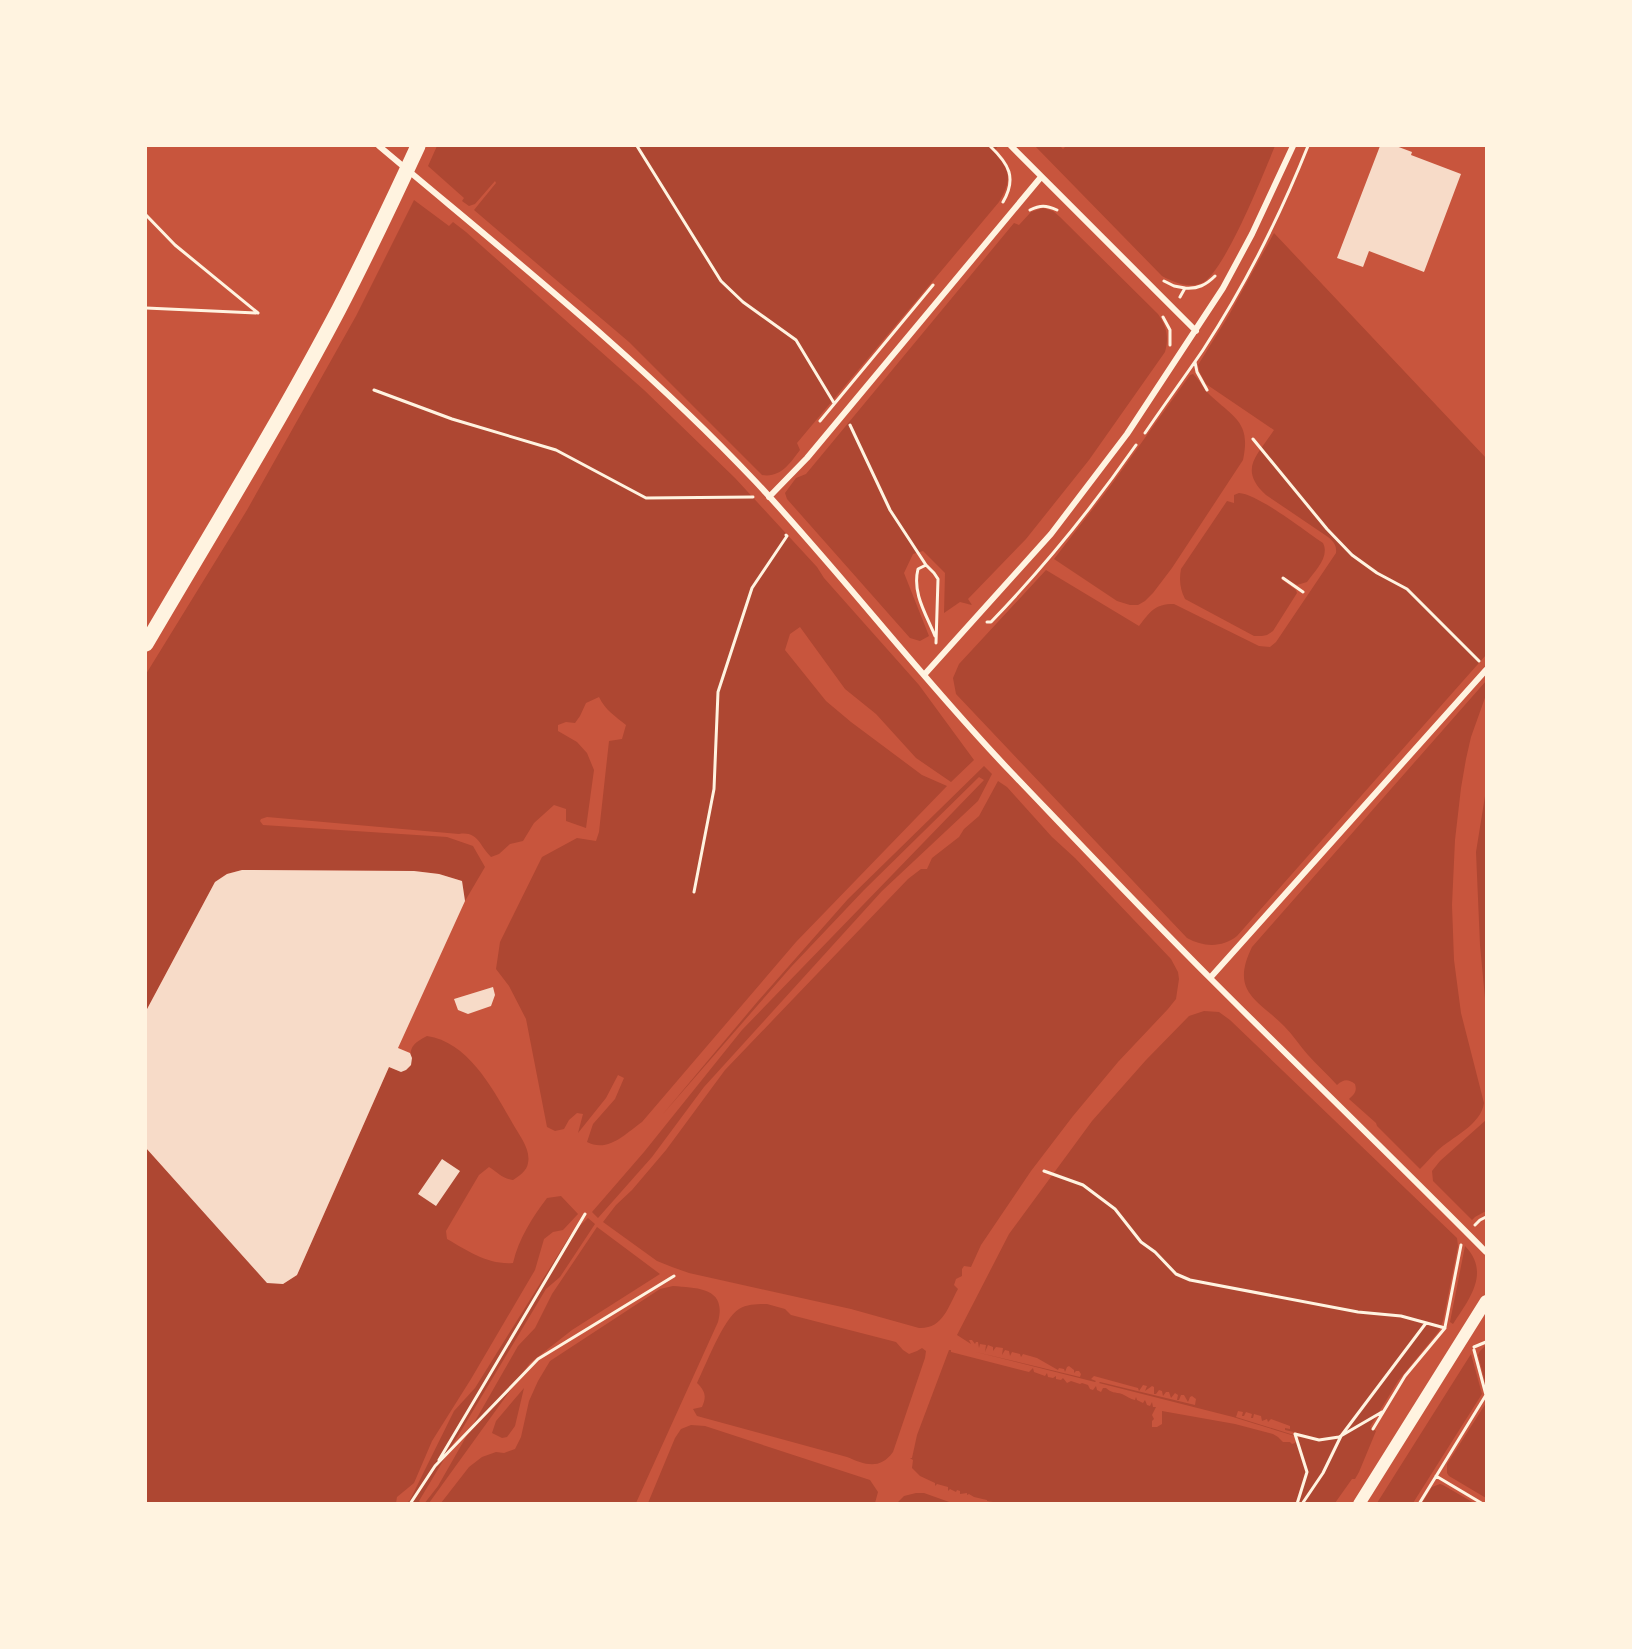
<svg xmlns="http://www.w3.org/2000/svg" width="1632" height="1649" viewBox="0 0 1632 1649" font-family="'IBM Plex Sans',sans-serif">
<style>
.green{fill:#ae4732}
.building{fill:#f7dbc8}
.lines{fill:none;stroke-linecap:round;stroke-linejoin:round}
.path{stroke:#fff3e0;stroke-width:3}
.minor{stroke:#fff3e0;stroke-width:6}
.secondary{stroke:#fff3e0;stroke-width:12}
.trunk{stroke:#fff3e0;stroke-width:15}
</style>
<rect width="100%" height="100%" fill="#c8553d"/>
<path class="green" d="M437,146H998L994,152C1011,171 1012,180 999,202L797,443L800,450C790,463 781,478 762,475L629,342L474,210L496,183L495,181L475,204L469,206L462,201L464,198L428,166Z
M1035,146H1060L1063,149L1066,146H1275C1264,172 1225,272 1202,283C1189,289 1173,282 1162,276Z
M414,200L449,226L453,222L466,232L644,390L735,478L817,567L824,578L919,685L974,760L951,782L916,758L876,714L845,689L800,627L790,634L785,650L826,701L851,722L922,775L947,786L796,942L642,1122C625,1134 608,1153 587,1142L593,1124L615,1099L624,1078L618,1075L606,1098L578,1133L583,1114L577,1113L569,1120L564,1129L555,1131L547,1127L526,1019L509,986L496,969L500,942L542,857L577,838L596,841L599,832L609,741L622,739L626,725C615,716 605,710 599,697L586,703L580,716L575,723L566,722L558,725V731L577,742L587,753L594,770L586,828L566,821V809L554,805L534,823L523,841L510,844L499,854L491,857C479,845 478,831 459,834L267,817L261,819L260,821L263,825L447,837L473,846L485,867L465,901L462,881L439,874L414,871L242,870L227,874L215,882L146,1011V674L247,510L356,316Z
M1043,208L1053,211L1060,217L1158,314C1167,327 1169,337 1165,352L1089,460L1026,539L968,599L972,605L960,602L944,613L945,573L923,551L913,554L904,573L929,636L920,641L910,638L787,499L785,493L796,478L806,474L1014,223L1019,225L1031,212Z
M1274,233L1486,458V655L1237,936C1222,948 1203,947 1187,938L956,694L953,678L959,664L1046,570L1139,626C1150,612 1154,604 1174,604L1259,646L1270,647L1276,642L1336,553C1337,545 1333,541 1328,537L1266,495C1238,469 1257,456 1274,430L1206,384L1200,373L1198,365L1229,315Z
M1193,374C1200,380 1204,390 1211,396C1235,418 1251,423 1243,460L1172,568L1153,593L1145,601L1138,605H1130L1117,601L1054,559L1109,488L1190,375Z
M1239,493C1258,494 1305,531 1323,543C1330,557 1315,571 1307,582L1297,585L1283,577L1281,579L1296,590L1297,593L1273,631L1267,635L1262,636H1254L1185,599C1180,589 1179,580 1181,569L1227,501L1234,503V495Z
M1486,681V695L1471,737L1466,759L1461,788L1455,840L1452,905L1454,960L1461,1013L1484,1103C1481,1125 1452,1137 1437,1151C1431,1157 1426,1163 1420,1169L1377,1126L1376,1123L1349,1099C1355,1094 1357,1091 1355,1084C1348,1079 1344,1079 1337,1085C1328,1075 1317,1065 1308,1055C1300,1046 1293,1035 1284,1026C1257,999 1230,992 1252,947Z
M984,766L992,774L978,801L882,891L704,1087L652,1157L598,1218L592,1212L644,1152L742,1030L984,780L979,777L864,890L791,967L663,1114L758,1001L848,899Z
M998,781L1007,787L1052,837L1075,858L1171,959L1178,972L1179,979L1176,999L1168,1009L1118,1062L1073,1116L1031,1171L981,1245L971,1267L964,1266L962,1269V1276L956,1279L954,1285L958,1289C948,1307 943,1329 919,1328L851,1309L689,1273L672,1267L657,1261L603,1222L616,1205L632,1190L666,1150L725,1070L908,879L921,869H927L932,858L959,837L964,829L979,816Z
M1486,790V1009L1480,945L1476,852Z
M1204,1011L1219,1012L1230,1020L1457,1238L1458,1246L1443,1321L1439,1331L1398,1381L1370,1427L1376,1431L1359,1472L1355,1479H1352L1335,1503H995L993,1502L987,1501V1500L974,1497L969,1494L967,1495V1493L960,1494V1491L957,1490L956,1492L950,1489L948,1491V1487L937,1484L935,1486V1483L920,1476L912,1468L913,1460L910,1458H912L917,1435L949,1350H951V1352L1029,1372L1033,1368L1034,1372L1045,1376L1047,1373L1048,1377L1053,1378L1056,1376V1379L1061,1380L1063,1378L1067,1383L1071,1381L1080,1384L1082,1383L1088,1385L1090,1389L1093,1390L1096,1386L1097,1390L1101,1392L1103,1388H1106C1111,1393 1115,1392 1122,1394C1127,1396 1130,1399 1135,1400L1136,1397L1137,1400L1143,1403L1145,1400L1147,1405L1150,1406L1152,1402L1153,1407H1156L1152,1415L1154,1419L1152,1421V1427H1157L1162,1424V1411L1235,1424L1273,1434L1278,1437L1283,1442H1290L1292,1444L1295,1443L1299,1437L1298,1433L1285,1430V1428L1290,1429V1426L1271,1419L1268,1422L1267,1419L1262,1421L1261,1416L1254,1414L1253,1418H1251L1252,1414L1246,1412L1244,1416H1242L1243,1412L1238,1411L1236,1417L1297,1436L1298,1437L1233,1417L1099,1383L1100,1382L1195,1405L1196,1399L1192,1396L1190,1397L1188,1402L1184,1395H1181L1179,1400H1177L1178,1395L1175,1393L1171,1398L1169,1392H1166L1163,1396L1162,1391L1159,1390L1156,1394H1154V1387L1152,1386L1145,1391L1147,1386L1143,1385L1139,1391L1138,1388L1094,1376L1091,1379L1096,1381L1095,1382L976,1352L1080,1377L1081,1374L1079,1371H1076L1074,1373V1370L1069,1366L1067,1367L1065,1372L1064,1369L1059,1368L1058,1370L1037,1358L1023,1354L1021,1357L1020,1354L1012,1352L1010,1356L1009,1351L1005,1350L1002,1355L1003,1348L996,1347L993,1351V1347L988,1345L985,1352L986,1345L980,1344L979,1348L978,1342H976L975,1344L972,1340H969L971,1344L957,1335L1009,1234L1092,1121L1146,1060L1189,1016Z
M427,1036C469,1042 494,1091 513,1124C519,1135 531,1149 528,1163C527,1171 519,1176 513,1180C501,1178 499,1173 489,1167L479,1175L446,1231L447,1239C468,1251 488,1265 513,1263C519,1238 532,1218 547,1198L561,1196L578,1214L563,1230L553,1232L544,1239L535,1270L471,1379L432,1441L414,1483L397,1497L396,1503H146V1148L267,1282L283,1284L297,1275L389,1067C399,1071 403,1074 411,1065C409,1047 412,1044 427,1036Z
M1486,1120V1211L1475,1217L1472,1220L1433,1181L1432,1171L1440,1161Z
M588,1218L595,1224L560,1277L546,1289L419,1501L421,1503L406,1504L410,1500L454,1411L475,1388L571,1234Z
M597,1227L660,1274L572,1330L530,1363L429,1503L424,1504L438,1486L518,1346L535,1328L552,1294Z
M1465,1246C1491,1273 1469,1299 1453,1324L1450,1322Z
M673,1286C699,1288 727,1288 718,1322L636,1503H441L469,1467L482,1457L496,1452L504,1453L515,1449L521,1437L529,1401L538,1381L550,1361L660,1289Z
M767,1304L785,1309L791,1315L896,1342L903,1350L909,1354L917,1351L922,1348L926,1351L925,1358L893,1452C879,1471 864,1464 847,1457L697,1416L693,1409L702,1407C707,1396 705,1391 697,1383C706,1365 723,1319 739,1309C747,1304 758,1304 767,1304Z
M1486,1345V1386L1478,1355L1480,1351Z
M1471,1354L1482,1394L1413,1503H1377Z
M524,1388L515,1426L507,1437L502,1438L492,1433L496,1421Z
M1486,1403V1498L1449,1476L1447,1473V1464Z
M691,1425L705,1426L870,1480L878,1492L875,1503H648L675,1438L681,1429Z
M1440,1484L1443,1485L1474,1503H1422L1432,1487Z
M916,1493H924L952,1503H897L904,1496Z"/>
<path class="building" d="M1380,146H1396L1412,152L1411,155L1461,174L1424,272L1369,251L1363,267L1337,258Z
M242,870L414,871L439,874L462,881L465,901L398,1048L410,1053L412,1058L411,1065L406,1070L401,1072L389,1067L297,1275L283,1284L267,1283L146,1148V1011L215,882L227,874Z
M493,987L495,995L491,1006L468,1014L458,1010L454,999Z
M442,1159L460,1171L436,1206L418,1194Z"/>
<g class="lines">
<path class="path" d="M637,146L721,281L743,302L796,340L834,403
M990,146C1009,164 1017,178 1003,202
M1030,210C1040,205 1046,205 1057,210
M146,215L175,245L258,313
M1164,281L1174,286L1185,288
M1180,297L1185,288C1198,289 1206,285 1215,276
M146,308L256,313
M1163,317L1170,330V345
M1195,362L1197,372L1207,390
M374,390L452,419L556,450L646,498L753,497
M820,421L933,285
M850,425L890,510L926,565L934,573L938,579L936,643
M1145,433C1164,405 1184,378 1203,350C1244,287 1280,216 1308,146
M1253,439L1327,529L1352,555L1377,573L1407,589L1479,661
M926,565L918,569C912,593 926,614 935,636
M1283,578L1303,592
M987,622H991C1044,567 1092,508 1136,445
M694,892L714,789L718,692L752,588L787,536L786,535
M1044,1171L1083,1185L1115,1209L1141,1242L1155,1252L1176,1274L1190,1280L1358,1312L1401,1316L1445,1328L1405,1376L1373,1429
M1475,1225L1480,1220L1486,1217
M1445,1327L1461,1245
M1474,1347L1486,1342
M1474,1350L1486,1395
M1295,1434L1319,1440L1339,1437L1382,1412
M1295,1434L1307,1472L1297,1504
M439,1460L585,1214
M1436,1476L1483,1504
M410,1504L435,1466L538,1359L674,1276
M1302,1504L1323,1473L1341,1436L1426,1323
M1419,1504L1486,1395"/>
<path class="minor" d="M379,146C507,254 640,359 755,481C843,575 921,678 1010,771C1077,841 1144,912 1212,980C1303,1071 1396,1161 1486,1252
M1011,146L1196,331
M769,497L807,458L1041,177
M924,675L1051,534L1127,434L1223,288L1252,234L1293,146
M1210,978L1486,670"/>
<path class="secondary" d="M1359,1504L1486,1301"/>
<path class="trunk" d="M146,644C211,533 279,423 339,309C367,255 393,200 418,146"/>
</g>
<rect width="1632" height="1649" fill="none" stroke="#fff3e0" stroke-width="294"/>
</svg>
